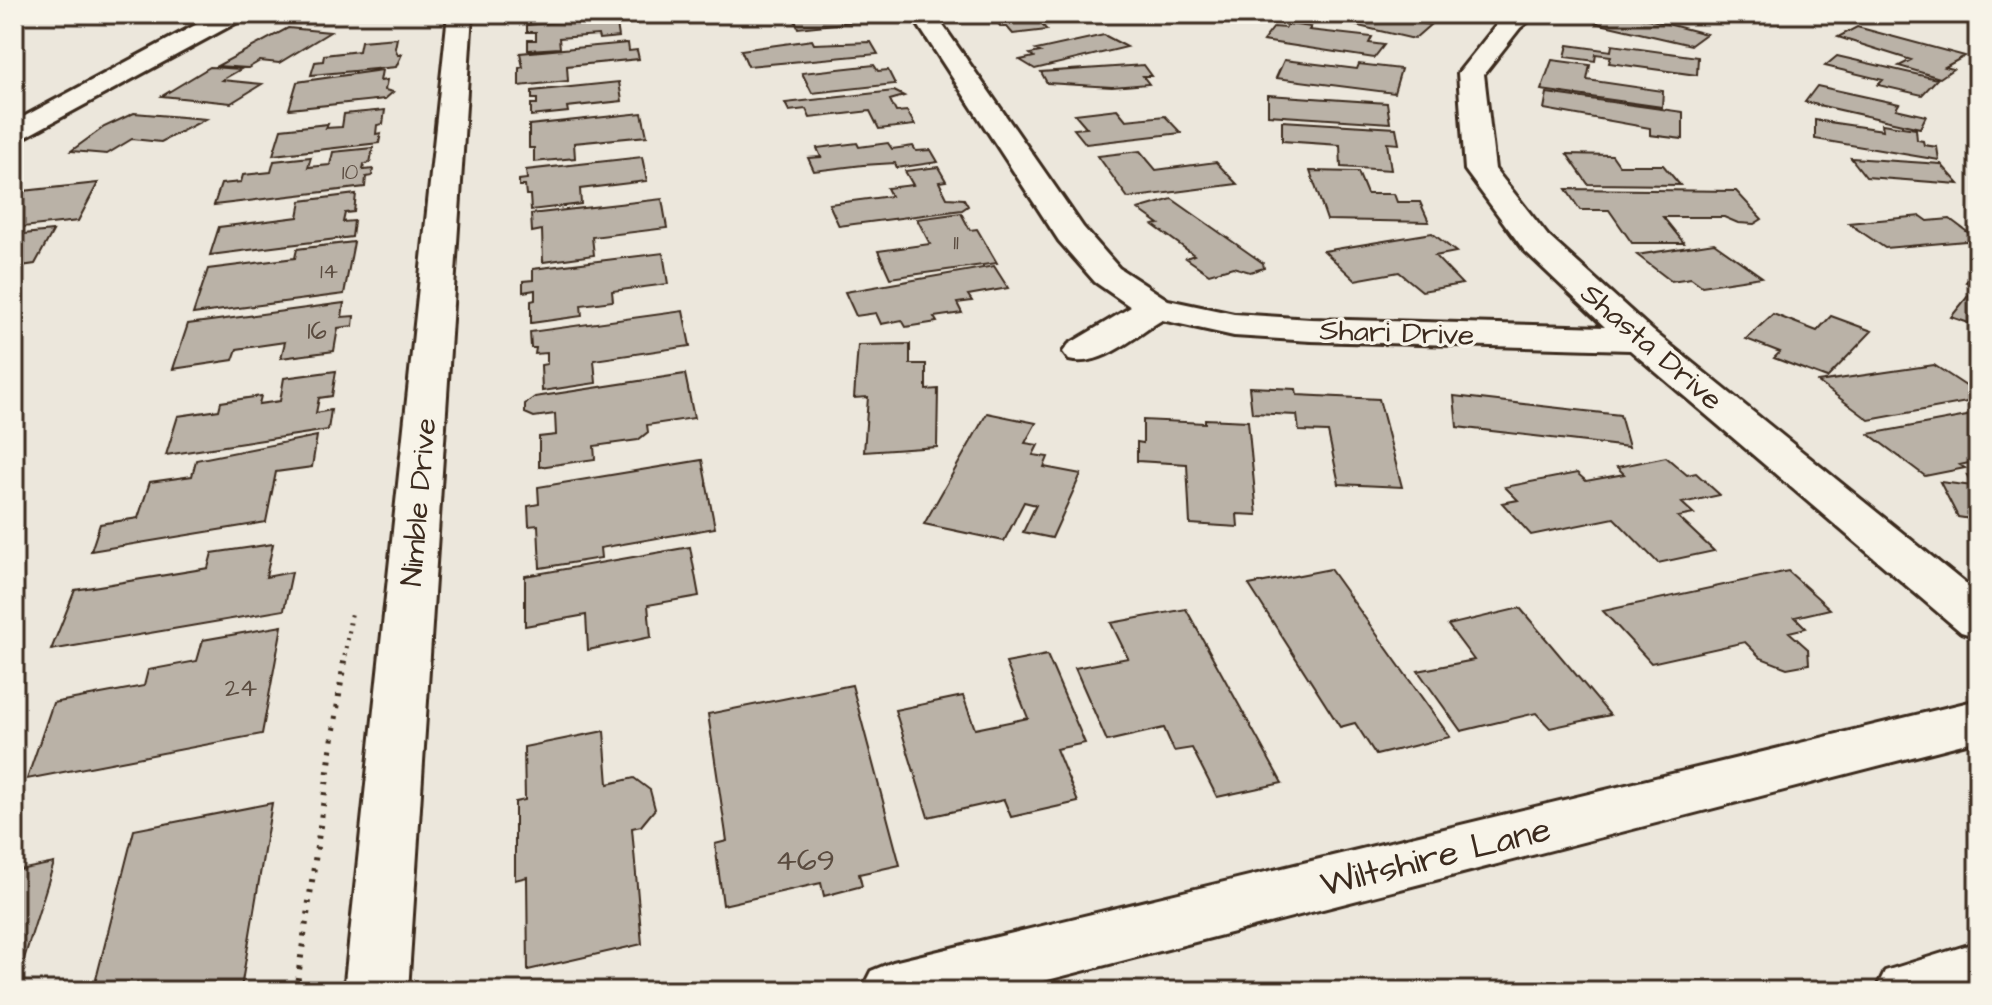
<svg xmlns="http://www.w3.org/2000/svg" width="1992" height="1005" viewBox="0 0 1992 1005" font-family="'Architects Daughter',sans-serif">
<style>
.building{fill:#bab2a7;stroke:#3b2a1e;stroke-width:2}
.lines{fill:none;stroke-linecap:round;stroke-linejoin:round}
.minor-casing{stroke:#3b2a1e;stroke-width:6}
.major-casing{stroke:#3b2a1e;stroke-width:6}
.path-far1{stroke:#3b2a1e;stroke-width:5;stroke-dasharray:2 6;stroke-linecap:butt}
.path{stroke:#3b2a1e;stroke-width:6;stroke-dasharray:3 8;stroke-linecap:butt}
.minor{fill:#f7f3e8;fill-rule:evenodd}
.major{fill:#f7f3e8;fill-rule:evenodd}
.labels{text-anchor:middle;stroke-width:7;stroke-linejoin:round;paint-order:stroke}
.far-number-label{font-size:22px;fill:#5b4c40}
.number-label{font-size:26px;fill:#5b4c40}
.street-label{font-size:30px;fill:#3b2a1e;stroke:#f7f3e8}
.near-number-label{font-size:32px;fill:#5b4c40}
.near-street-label{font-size:36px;fill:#3b2a1e;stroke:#f7f3e8}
</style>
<rect width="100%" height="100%" fill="#ece7dc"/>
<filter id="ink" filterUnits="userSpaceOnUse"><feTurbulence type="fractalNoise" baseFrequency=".0125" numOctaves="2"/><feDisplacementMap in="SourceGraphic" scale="16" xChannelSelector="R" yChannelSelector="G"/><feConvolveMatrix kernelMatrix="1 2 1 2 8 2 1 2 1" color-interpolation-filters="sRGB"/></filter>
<g filter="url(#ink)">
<path class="building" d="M289,14H326L314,21L282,19Z
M859,14L863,21L798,28L793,16Z
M1061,14L1068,22L1042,25L1047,30L1013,34L1007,27H1001L991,15Z
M1307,14H1387L1430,25L1414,39Z
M1609,14H1629L1706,34L1691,45L1596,23Z
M616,17L619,37L599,39L598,35L559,38L560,48L528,50V40H536V32H527V25Z
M1289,24L1311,27L1309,30L1372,37L1369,43L1384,45L1374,58L1263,41L1274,27L1285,28Z
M1857,27L1965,56L1945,67L1953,69L1940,78L1899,66L1911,60L1838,37Z
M288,28L330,32L279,63L260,61L248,68L217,66Z
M1104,35L1127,47L1035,69L1020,60L1034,57L1030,54L1040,52L1036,50Z
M397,38L395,48L398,55L402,54L396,67L311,75L315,62L323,61L324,55L359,51L361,41Z
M812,40L814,44L871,42L878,54L748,66L741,50Z
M628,43L629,51L637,50L639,59L567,66L568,81L519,86V68L523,67L520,53Z
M1568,45L1611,51L1612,45L1698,57L1697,75L1609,63L1611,56L1596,54L1595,61L1565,57Z
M1837,56L1937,79L1922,95L1878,85L1883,80L1825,66Z
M1284,60L1357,69L1359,64L1401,69L1394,93L1276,78Z
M1552,60L1590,65L1587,80L1663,91L1662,107L1541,90Z
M874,65L878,71L888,70L895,84L812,93L802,73Z
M1144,65L1152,76H1143L1149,84L1112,87L1047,83L1041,72Z
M210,67L241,69L222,80L262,84L231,103L162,96Z
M382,70L380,81L387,80L385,90L393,92L385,99L289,109L297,82Z
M619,82L622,101L567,107L568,112L531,116V104H537V99H532V91Z
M1817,86L1899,104L1896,109L1926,116L1920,128L1805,102Z
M894,91L904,96L890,100L896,112L907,111L915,125L879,129L870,111L810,118L806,109L789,111L785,103Z
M1547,93L1683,112V139L1650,135V128L1544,109Z
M1268,95L1387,103L1390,123L1268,115Z
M1117,109L1126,120L1165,116L1181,133L1086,144L1074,129L1087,128L1075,114Z
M385,110L383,124L377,125L376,134L381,133L379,143L273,155L281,129L328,124L326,128L342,127L344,114Z
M134,113L206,119L161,142L132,139L107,154L71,151L104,127Z
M642,113L647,136L574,143L575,158L534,162V148H529V125Z
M1815,120L1883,130L1882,124L1916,129L1917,140L1923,141L1924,145L1937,147L1939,160L1815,139Z
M1282,121L1396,128L1399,144L1387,143L1391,170L1341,167L1340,145L1282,141Z
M857,143L859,147L888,143L892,149L913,146L916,151L931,150L938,162L897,168L895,163L863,165L814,171L808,158L821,157L817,148Z
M373,148L370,163L364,164L363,170L373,169L372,176L366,177L365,187L214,205L221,184L241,182L243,175L271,172L274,161L311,157L308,167L330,165L333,152Z
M1140,151L1156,170L1216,162L1237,184L1128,198L1098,156Z
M1567,154L1612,155L1619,165H1663L1680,185L1588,184Z
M642,157L647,181L580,189L581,204L531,210L530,195H526L525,186H519V180L527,179L526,170Z
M1851,158L1941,164L1959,184L1866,177Z
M938,167L946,181L939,182L947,198L964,199L968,206L962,210L839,226L829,204L891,196L887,188L913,185L905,171Z
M1310,171L1358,172L1367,194H1394L1397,202H1420L1429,222L1327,220Z
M98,183L78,221L14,228V192Z
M1566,189L1736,191L1762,219L1754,224L1738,223L1724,217H1663L1684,243H1632L1609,210H1580Z
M356,194L354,212L345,213L343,222L354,221L352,237L210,255L219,227L298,217L301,201Z
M662,199L667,228L592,237L594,255L543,262L542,230L532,232L531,214Z
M1172,199L1263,263L1264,268L1250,272L1233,267L1209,274L1186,258L1194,255L1153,225L1159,224L1138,209Z
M961,213L970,230L977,229L997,263L890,278L878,251L930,244L917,219Z
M1921,216L1928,221L1950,219L1978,240L1885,248L1848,223Z
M53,231L35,264L14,267V235Z
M1432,233L1456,252L1435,256L1462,284L1422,291L1399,272L1355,280L1324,251Z
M354,242L344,294L193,314L208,269L295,258L297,249Z
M1714,243L1762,277L1702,286L1691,278L1671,281L1637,255Z
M663,253L668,284L612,291L613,301L581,305L582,316L531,323V301L535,300V290L523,292V281L533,280V269Z
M994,266L1008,288L968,295L972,301L957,303L962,313L934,317L937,322L906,327L902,320L881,324L876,313L856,316L845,292Z
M1978,268V326L1951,317L1977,285L1966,282Z
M344,303L342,317L354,316L353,326L338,328L334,351L281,358L285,342L237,349L233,360L173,369L188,324Z
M683,311L690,346L594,360L596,383L542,391L541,365L547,364V353L535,354L536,348H531L530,332Z
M1773,314L1817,331L1831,316L1872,331L1827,378L1774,358L1780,352L1746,339Z
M910,344V364H926V390L938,389L937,447L864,452L868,397L854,398L858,345Z
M1934,365L1978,394V400L1869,420L1818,382Z
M336,371L332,396L319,398L316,413L331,410L328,430L166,455L178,416L219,410L221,402L261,396L259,404L280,401L284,378Z
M685,374L694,418L647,425L648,432L638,440L594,446L595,459L539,467V437L556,435L555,414L534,417L525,413V404L535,397Z
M1249,387L1296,389L1297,395L1379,399L1402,487L1339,484L1328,432L1299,431L1297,415L1252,413Z
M1454,396L1620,415L1629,447L1457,427Z
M987,413L1036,423L1025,443L1038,445L1033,455L1048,457L1044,467L1081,474L1052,538L1023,532L1036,505L1024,502L1004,541L924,524Z
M1978,414V461L1960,465L1965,468L1925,476L1869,434Z
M1205,419L1248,421L1257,515L1237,514L1238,527L1190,524L1187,464L1137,461V442L1143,443V420L1205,423Z
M317,436L312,467L276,472L266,522L91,551L100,524L138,518L150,482L192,476L196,460Z
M1666,457L1687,475L1696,473L1720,495L1682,503L1694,514L1678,517L1714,551L1658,563L1614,518L1531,535L1502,503L1518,500L1505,487L1577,473L1586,481L1624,474L1617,467Z
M702,460L715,528L600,548L601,558L540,568L538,525L529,526L528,506L539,504L538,487Z
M1967,475L1978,477V520L1958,517L1940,482L1973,486Z
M273,544L266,577L292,572L284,610L51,650L75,590L208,568L212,553Z
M690,547L699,596L648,605L651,637L588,650L586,615L525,626V576Z
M1330,569L1450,737L1376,755L1355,723L1340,727L1249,585Z
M1788,571L1830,609L1795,617L1806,628L1789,632L1808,649L1809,664L1787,668L1761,658L1745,642L1651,663L1603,611Z
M1520,608L1610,715L1550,728L1536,713L1461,731L1418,671L1474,660L1448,625Z
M1186,609L1282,783L1217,797L1192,748L1174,751L1164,728L1107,741L1075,668L1128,658L1111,623Z
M282,626L262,734L27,779L53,703L144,686L148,670L197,661L203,640Z
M1047,655L1085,743L1056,749L1078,802L1011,817L1004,800L928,817L895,710L963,696L975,729L1028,718L1006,663Z
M852,685L900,865L859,874L862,886L824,896L821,883L723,905L715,844L727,841L708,714Z
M604,731L608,784L634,778L650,790L655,809L641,826L632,828L642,944L528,970L527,877L515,880V802L525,800L524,747Z
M272,803L241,988L93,991L134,830Z
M54,863L14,991V871Z"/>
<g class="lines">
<defs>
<path id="minor" d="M216,14H246L243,19L14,143V122Z
M448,14H472L408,991H344Z
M911,14H935L1083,227L1119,268L1168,300L1234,314L1311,319L1605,327L1524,250L1465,170L1458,73L1502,18L1509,14H1538L1520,28L1484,74L1495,169L1548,236L1653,331L1978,594V637L1961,632L1630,350L1311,341L1234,336L1162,320C1135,336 1101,368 1069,360L1063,352L1069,344L1131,307L1095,282L1059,241Z
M1978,700V740L1005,991H861L871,971L893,962Z"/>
<path id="major" d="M1978,942V991H1875L1885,971Z"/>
</defs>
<use href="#minor" class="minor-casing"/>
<use href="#major" class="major-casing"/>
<path class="path-far1" d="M345,656L352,609"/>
<path class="path" d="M296,991L345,654"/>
<use href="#minor" class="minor"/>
<use href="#major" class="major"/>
</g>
</g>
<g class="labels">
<g class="far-number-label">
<text x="350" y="179">10</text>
<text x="956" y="249">11</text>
<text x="329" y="278">14</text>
</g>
<g class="number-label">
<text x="317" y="339">16</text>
<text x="241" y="696">24</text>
</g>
<g class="street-label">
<text transform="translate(1397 332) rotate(2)" y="10">Shari Drive</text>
<text transform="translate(1652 346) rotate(41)" y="10">Shasta Drive</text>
<text transform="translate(418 502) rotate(-85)" y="10">Nimble Drive</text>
</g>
<g class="near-number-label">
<text x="805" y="870">469</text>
</g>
<g class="near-street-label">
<text transform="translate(1435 855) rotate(-14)" y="13">Wiltshire Lane</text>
</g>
</g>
<rect width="1992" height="1005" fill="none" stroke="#f7f3e8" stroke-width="48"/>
<rect x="24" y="24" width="1944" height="957" fill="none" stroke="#3b2a1e" stroke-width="3" filter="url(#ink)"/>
</svg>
